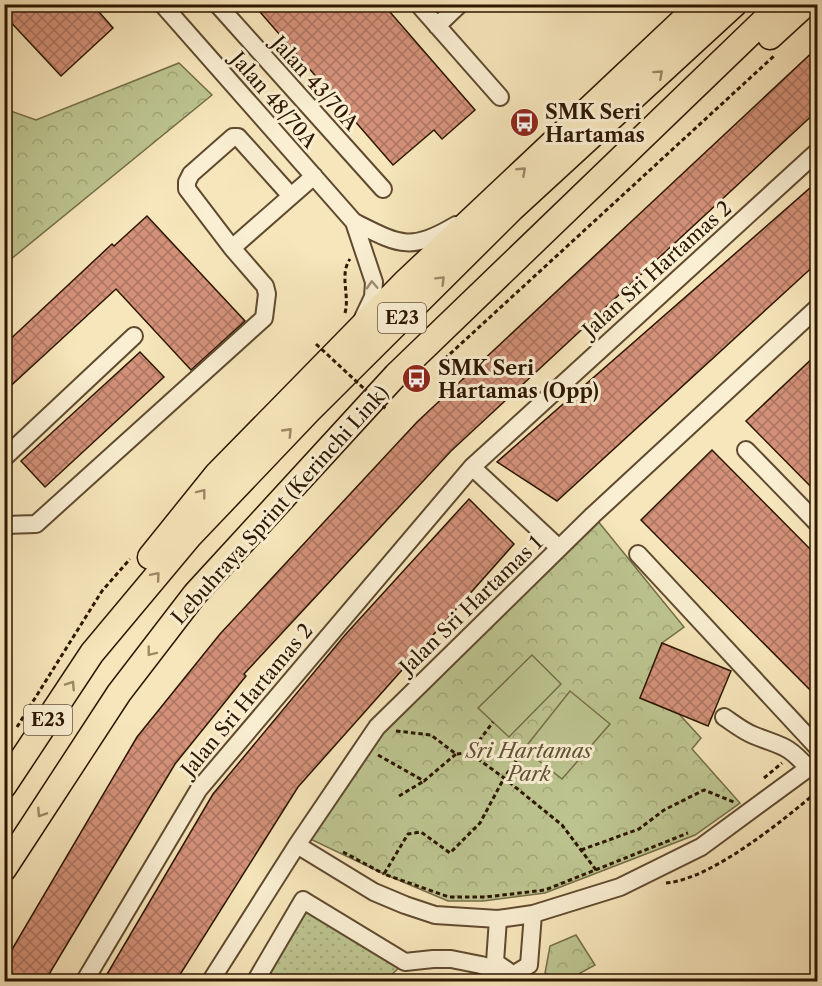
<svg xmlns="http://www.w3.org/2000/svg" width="822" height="986" viewBox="0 0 822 986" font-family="'Libre Caslon Text',serif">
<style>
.grass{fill:url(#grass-dots);stroke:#756e48;stroke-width:1.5}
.forest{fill:url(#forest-crowns);stroke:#756e48;stroke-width:1.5}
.pitch{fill:#bdc590;stroke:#756e48;stroke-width:1.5}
.building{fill:url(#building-cross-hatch);stroke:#2d1600;stroke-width:1.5}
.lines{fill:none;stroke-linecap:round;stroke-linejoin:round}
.minor-casing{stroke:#604a2f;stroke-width:20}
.highway-casing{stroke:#2d1600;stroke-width:27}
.path{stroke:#2d1600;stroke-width:3;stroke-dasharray:4.5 3;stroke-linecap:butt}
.minor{stroke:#faefd3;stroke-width:16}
.highway{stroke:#f7e6bb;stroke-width:24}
.path-bridge{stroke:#2d1600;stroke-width:3;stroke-dasharray:4.5 3;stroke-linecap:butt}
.oneway{stroke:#9c8867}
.oneway2{stroke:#9e8d74}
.labels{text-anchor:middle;stroke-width:6;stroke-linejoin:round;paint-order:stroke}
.shield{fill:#faefd3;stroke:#6a573f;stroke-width:1.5}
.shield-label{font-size:18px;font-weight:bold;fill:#2d1600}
.street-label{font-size:20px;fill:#2d1600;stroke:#faefd3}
.poi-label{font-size:20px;font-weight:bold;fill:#2d1600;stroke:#faefd3;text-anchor:start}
.park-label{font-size:20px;font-style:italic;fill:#5f5332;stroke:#faefd3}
</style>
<defs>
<pattern id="grass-dots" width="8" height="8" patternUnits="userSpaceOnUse" patternTransform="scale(1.5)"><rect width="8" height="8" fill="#bdc590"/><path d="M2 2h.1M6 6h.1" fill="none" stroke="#a3a87a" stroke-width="1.8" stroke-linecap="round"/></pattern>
<pattern id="forest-crowns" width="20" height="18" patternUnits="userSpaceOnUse" patternTransform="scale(1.5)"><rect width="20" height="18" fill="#bdc590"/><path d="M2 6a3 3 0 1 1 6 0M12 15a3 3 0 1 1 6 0" fill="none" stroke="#a3a87a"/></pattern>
<pattern id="building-cross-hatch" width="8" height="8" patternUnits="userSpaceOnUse" patternTransform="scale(1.5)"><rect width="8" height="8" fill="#d39179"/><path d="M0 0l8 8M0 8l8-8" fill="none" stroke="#ac7561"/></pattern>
</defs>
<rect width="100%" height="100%" fill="#f7e6bb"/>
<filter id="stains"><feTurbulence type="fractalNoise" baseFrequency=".00333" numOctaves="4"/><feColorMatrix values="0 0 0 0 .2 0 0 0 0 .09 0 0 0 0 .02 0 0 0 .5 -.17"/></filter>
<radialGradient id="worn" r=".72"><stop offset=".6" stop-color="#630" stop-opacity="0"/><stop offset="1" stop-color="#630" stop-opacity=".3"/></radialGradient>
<path class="grass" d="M308,906L405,962L385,981L264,982Z"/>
<path class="forest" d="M179,63L212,95L5,264V109L36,120Z
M597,520L684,627L662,643L640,698L679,714L701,738L692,749L740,803L695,835L545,893L483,901H448L384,874L306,837L380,728Z
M576,935L595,965L566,981L545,973L550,946Z"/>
<path class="pitch" d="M532,655L561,684L509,737L478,708Z
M570,691L610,724L562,779L524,749Z"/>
<path class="building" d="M4,4H92L113,28L61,76L4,15Z
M253,4H383L475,110L442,139L434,130L393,165Z
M818,47V110L451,451L244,674L246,676L175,764L45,981H4V963L137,737L220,634L417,422Z
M818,181V262L557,501L497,462Z
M147,216L245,321L191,370L116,289L4,392V345L112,244L114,246Z
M140,352L164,377L45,487L21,461Z
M818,353V494L746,421Z
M712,450L818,557V698L641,520Z
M469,499L514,544L298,787L176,981H103L213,794L345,635Z
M662,643L731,671L708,726L640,698Z"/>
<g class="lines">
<defs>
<path id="minor" d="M162,4L354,222L374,282L373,297L363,318
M217,4L383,189
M418,4L500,97
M437,26L460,4
M354,222C400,245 410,252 456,225
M232,248L314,176
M746,450L818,524
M4,458L134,336
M472,467L559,548
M4,525L36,524L264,318L267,294L265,286L232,248L187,189V182L191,174L233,137H238L291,196
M638,554L818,748
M724,717C733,723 743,731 753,735C782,747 786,743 809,769
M297,845L374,892L405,905L435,915L498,919L533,914L620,887L701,847L818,761
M498,919L495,962L508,971
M513,975L529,965L533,914
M84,982L199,789L472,467L818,151
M210,982L297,845L377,727L593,515L818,307
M255,982L303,900L405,962L433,959H451L481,965L513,975"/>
<path id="highway" d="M770,37L806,4
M150,557L216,475L406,281L700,4
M4,786L92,653L189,537L309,411L512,209L735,4
M4,869L119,693L195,594L396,375L781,4"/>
</defs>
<use href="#minor" class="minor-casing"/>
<use href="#highway" class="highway-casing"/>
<path class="path" d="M345,313C350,295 339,275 350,259
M439,364L774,56
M17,727L102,591L130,559
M396,731L431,735L456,754L470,753L504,778L524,749
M470,753L493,722
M378,755L424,781L456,754
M764,778L782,763
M399,796L424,781
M581,850L639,829L664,810L704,790L734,802
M343,852L384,874
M596,870L562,825L504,778L480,823L450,853L421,832L408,834L384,874L449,897H486L545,890L688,833
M666,883C712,879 782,821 818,791"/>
<use href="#minor" class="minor"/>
<use href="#highway" class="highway"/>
<path class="path-bridge" d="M316,344L386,409"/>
</g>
<defs><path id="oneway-chevron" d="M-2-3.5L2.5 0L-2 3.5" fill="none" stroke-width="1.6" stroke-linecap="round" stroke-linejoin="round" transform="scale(1.5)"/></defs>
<g class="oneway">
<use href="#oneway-chevron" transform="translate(659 74) rotate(-42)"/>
<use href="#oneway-chevron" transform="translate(522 171) rotate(-43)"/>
<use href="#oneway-chevron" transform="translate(441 280) rotate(-45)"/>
<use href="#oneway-chevron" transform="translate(288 432) rotate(-46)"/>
<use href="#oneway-chevron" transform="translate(202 493) rotate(-52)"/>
<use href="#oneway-chevron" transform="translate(156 576) rotate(-50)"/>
<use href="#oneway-chevron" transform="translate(151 652) rotate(128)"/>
<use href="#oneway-chevron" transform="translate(71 685) rotate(-57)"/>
<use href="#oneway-chevron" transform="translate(41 813) rotate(123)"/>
</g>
<use class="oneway2" href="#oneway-chevron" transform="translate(372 285) rotate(-93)"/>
<defs>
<symbol id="bus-disc" viewBox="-11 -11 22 22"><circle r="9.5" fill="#8f2418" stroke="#faefd3"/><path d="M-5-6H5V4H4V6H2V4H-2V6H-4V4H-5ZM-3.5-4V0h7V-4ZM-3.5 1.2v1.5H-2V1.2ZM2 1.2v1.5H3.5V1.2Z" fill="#fff"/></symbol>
</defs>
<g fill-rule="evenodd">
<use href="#bus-disc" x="508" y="106" width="33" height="33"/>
<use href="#bus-disc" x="400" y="362" width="33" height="33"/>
</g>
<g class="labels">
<g class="shield">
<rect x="378" y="303" width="48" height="30" rx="4.5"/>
<rect x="24" y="705" width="48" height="30" rx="4.5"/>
</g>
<g class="shield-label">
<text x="402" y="324">E23</text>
<text x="48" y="726">E23</text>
</g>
<g class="street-label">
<text transform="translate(315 83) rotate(48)" y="7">Jalan 43/70A</text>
<text transform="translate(274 100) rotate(49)" y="7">Jalan 48/70A</text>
<text transform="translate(657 269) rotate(-42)" y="7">Jalan Sri Hartamas 2</text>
<text transform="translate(280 505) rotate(-48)" y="7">Lebuhraya Sprint (Kerinchi Link)</text>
<text transform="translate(471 605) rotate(-44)" y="7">Jalan Sri Hartamas 1</text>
<text transform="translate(247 700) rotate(-50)" y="7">Jalan Sri Hartamas 2</text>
</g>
<g class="poi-label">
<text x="545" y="119">SMK Seri<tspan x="545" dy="23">Hartamas</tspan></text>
<text x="438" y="375">SMK Seri<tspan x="438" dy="23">Hartamas (Opp)</tspan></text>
</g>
<g class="park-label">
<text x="529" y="758">Sri Hartamas<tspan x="529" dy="23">Park</tspan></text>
</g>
</g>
<rect width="822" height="986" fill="none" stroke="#f7e6bb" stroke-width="24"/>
<rect x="6" y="6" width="810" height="974" fill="none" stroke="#2d1600" stroke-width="3"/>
<rect x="12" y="12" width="798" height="962" fill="none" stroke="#2d1600" stroke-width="1.5"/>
<rect width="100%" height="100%" filter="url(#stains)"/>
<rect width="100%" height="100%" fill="url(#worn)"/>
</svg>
